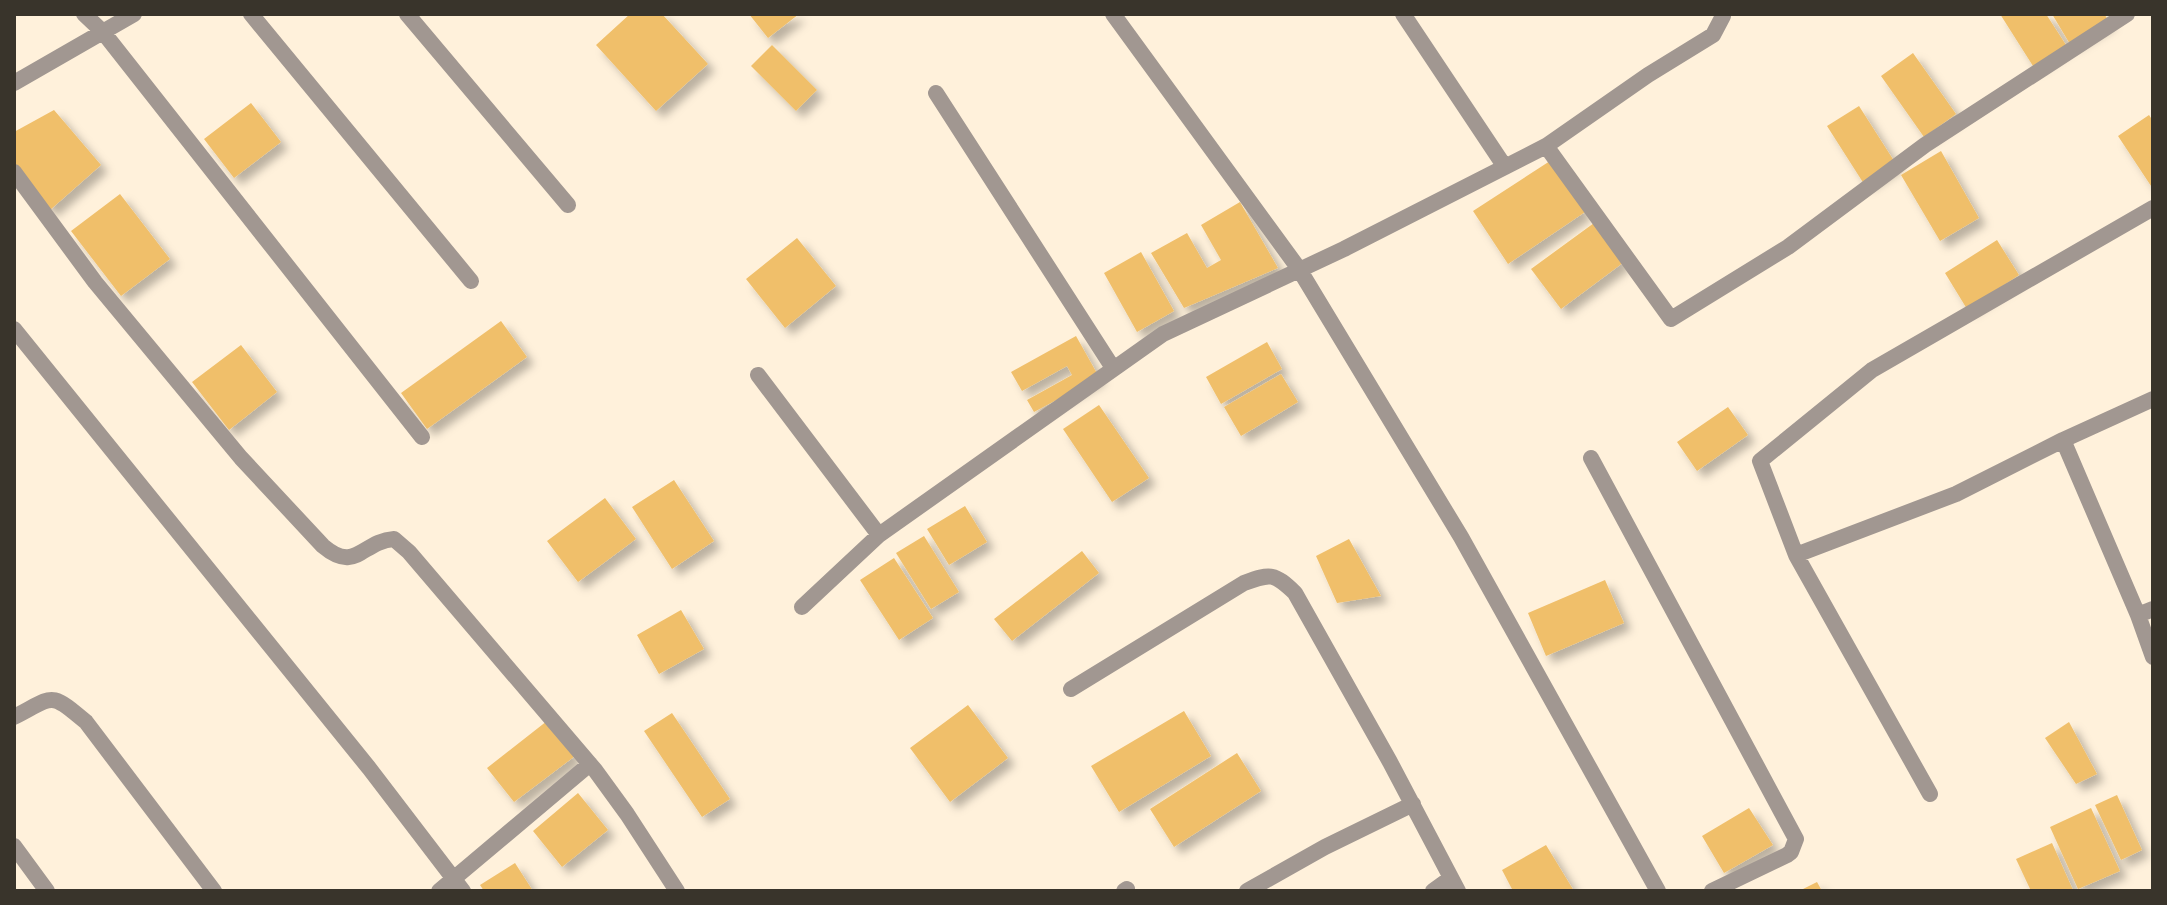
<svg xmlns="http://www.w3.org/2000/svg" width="2167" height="905" viewBox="0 0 2167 905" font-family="Poppins,sans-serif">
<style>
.building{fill:#f0bf6a;filter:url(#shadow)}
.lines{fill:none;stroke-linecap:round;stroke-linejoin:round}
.street{stroke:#a19791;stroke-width:16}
</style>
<defs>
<filter id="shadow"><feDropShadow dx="7" dy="7" stdDeviation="4" flood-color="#0004"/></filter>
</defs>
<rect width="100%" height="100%" fill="#fff1db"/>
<path class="building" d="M630,14H662L708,64L656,111L596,45Z
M749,14H799L768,38Z
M2000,14H2046L2066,45L2033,66Z
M2052,14H2104L2109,21L2070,44Z
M772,45L817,90L796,111L751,66Z
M1913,53L1956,114L1924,137L1881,76Z
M251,103L281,142L234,178L204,139Z
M1859,106L1896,164L1864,184L1827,126Z
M54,110L101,165L50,210L14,167V132Z
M2149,115L2153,121V189L2118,136Z
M1941,151L1979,218L1940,241L1901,175Z
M1550,161L1585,212L1508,264L1473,211Z
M120,194L170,259L121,296L71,231Z
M1240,202L1278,268L1184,308L1151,253L1187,233L1207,268L1221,260L1201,225Z
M1594,223L1624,262L1561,309L1531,269Z
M797,238L836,286L785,328L746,279Z
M1997,240L2019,275L1967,309L1945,273Z
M1141,252L1174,311L1137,332L1104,273Z
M501,321L527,357L427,429L401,393Z
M1076,336L1099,377L1034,412L1027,400L1072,375L1067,366L1022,391L1011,372Z
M1267,342L1282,369L1221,404L1206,377Z
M241,345L277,392L229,430L192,382Z
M1281,374L1298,402L1241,436L1224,407Z
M1099,405L1149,478L1112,502L1063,429Z
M1728,407L1748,435L1697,471L1677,442Z
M674,480L714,541L672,569L632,507Z
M605,498L636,539L578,582L547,541Z
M965,506L987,542L949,565L927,529Z
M924,536L959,592L931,609L896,553Z
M1349,539L1381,596L1337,603L1316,556Z
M1082,551L1099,573L1012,641L994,619Z
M894,558L933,618L899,640L860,580Z
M1605,580L1624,623L1546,656L1528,613Z
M681,610L704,649L659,674L637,635Z
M968,705L1008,758L950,802L910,748Z
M1184,711L1211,756L1119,812L1091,766Z
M672,713L730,799L702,817L644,731Z
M547,721L575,756L514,802L487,768Z
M2069,722L2097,774L2076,784L2045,738Z
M1237,753L1261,791L1174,847L1150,809Z
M578,793L608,830L562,867L533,831Z
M2117,795L2142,850L2121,860L2095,805Z
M1749,808L1773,845L1724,873L1702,836Z
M2091,808L2120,871L2078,889L2050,827Z
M2052,843L2073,890L2031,891L2016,859Z
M1546,845L1574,891H1513L1502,870Z
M515,863L533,891H484L480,885Z
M1817,882L1822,891H1799Z"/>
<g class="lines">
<path class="street" d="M84,14L103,32L422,437
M251,14L471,281
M407,14L568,205
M1113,14L1299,269L1461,537L1658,891
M1403,14L1505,167
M14,83L134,14
M936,93L1113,368
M1546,146L1671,319L1788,247L1925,145L2127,14
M14,172L95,282L241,458L323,546C356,574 362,541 394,539L409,552L595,770L627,814L677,891
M14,329L369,768L463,891
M758,375L879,535
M2063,440L2153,399
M1591,458L1796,839L1791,852L1787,855L1712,891
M1796,555L1956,494L2063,440L2138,615L2153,657
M802,607L879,535L1163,334L1344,249L1546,146L1648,75L1713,35L1723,16L1722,14
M2138,615L2153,609
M1071,689L1244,583C1271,573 1274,573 1295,593L1390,762L1458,891
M14,717C55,696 49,691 86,722L214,891
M1930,794L1796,555L1760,461L1872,370L2153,208
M14,846L47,891
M439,891L590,764
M1124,891L1127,889
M1247,891L1325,847L1413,804
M1433,891L1451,878"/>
</g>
<rect width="2167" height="905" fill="none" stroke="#39342b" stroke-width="32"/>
</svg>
